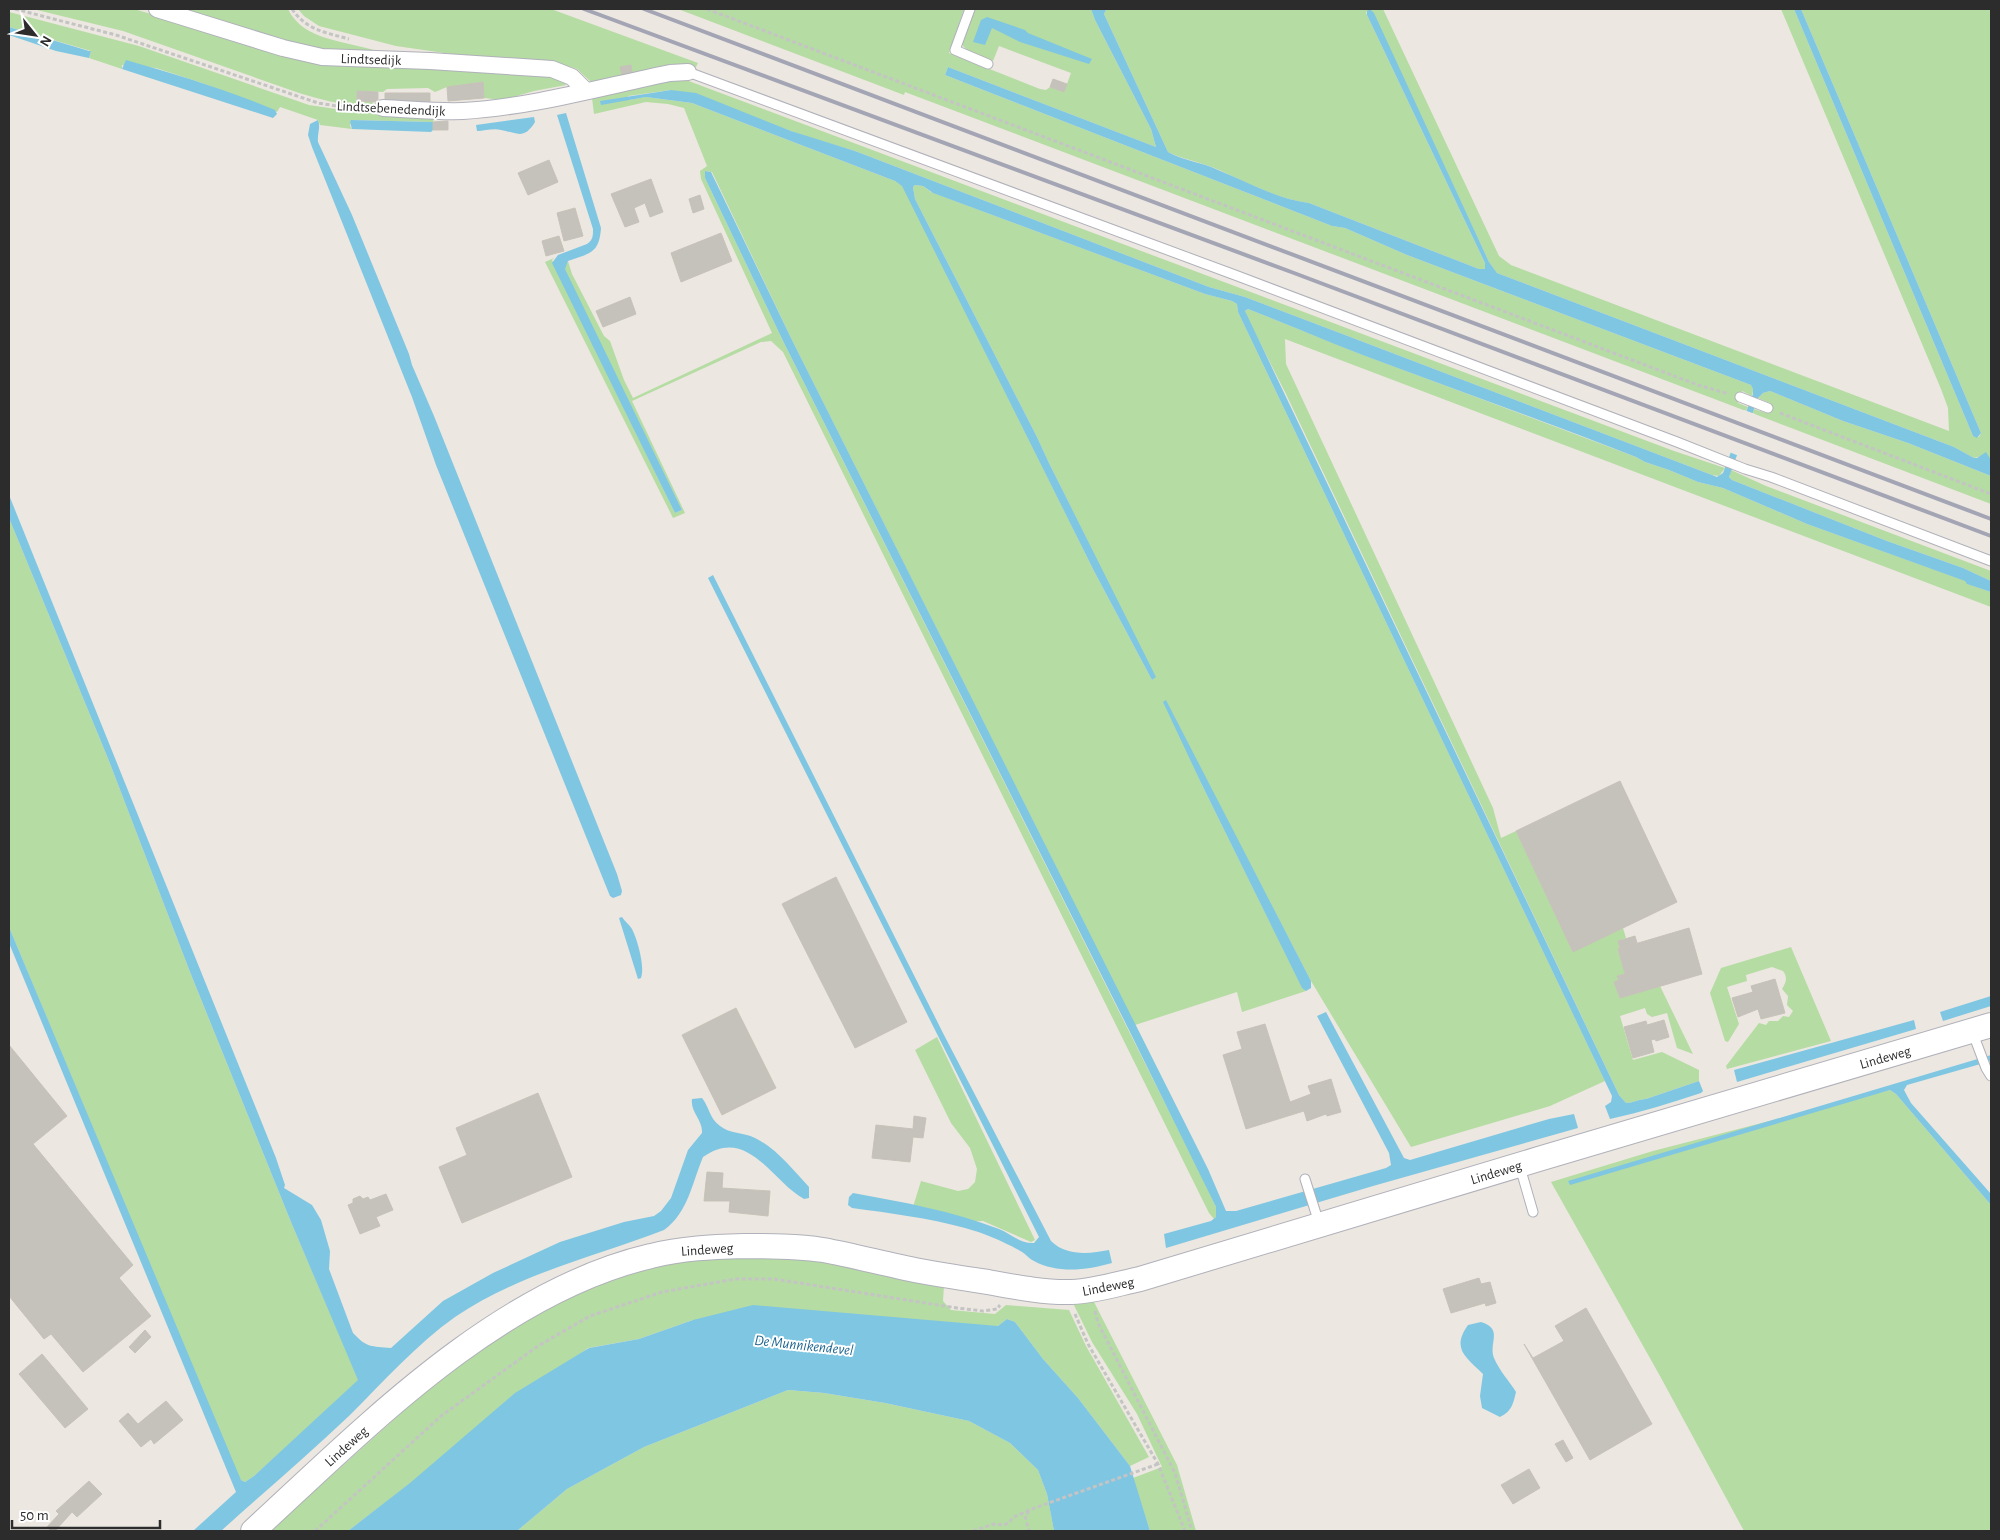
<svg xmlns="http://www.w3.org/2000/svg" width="2000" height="1540" viewBox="0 0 2000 1540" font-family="'Alegreya Sans',sans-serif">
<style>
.green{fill:#b5dca3}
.water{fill:#7fc6e2}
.pier{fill:#ece7e0}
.building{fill:#c5c1bb;stroke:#c7c3b9}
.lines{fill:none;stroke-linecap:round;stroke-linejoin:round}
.service-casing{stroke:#b0b1ba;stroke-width:11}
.minor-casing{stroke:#b0b1ba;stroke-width:18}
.secondary-casing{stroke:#b0b1ba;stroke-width:26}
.path{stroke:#c4c4c4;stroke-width:3;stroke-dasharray:4 2.5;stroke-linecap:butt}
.service{stroke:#fff;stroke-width:9}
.minor{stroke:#fff;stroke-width:16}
.secondary{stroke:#fff;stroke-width:24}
.rail{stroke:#a3a5b4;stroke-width:4}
.labels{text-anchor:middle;stroke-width:4;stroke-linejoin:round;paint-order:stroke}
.street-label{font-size:14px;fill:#2c2c2c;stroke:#fff}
.water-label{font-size:15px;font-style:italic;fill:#1d658f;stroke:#fff}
</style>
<rect width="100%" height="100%" fill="#ece7e0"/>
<path class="green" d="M33,9H134L168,19L388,66L550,75L562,80L566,85L534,91L503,100L484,98L482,82L474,83V85L447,87L435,92L428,88L387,89L383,92L358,91L357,101L373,102L372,105C347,107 322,100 299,93L123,31Z
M178,9H288C303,41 347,41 377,51V52L317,49L279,40Z
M298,9H551L698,63L696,67L689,66L599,82L590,81L577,69L558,63L465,56L396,46L319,26L304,16Z
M678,9H964L949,53L1040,89L1046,90L1050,87L1064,92L1071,73L999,46L993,61L968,51L963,46V40L974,9H1091L1095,20L1151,129L1156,147L948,67L945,75L1332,226L1345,228L1407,255L1751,385C1754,388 1753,391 1752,396L1742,391L1738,403L1748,407L1746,411L905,92L904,95Z
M1111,9H1383L1499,256L1511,265L1949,431L1948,408L1941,389L1781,9H1794L1973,436L1979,437L1981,433L1801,9H1991V460L1982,456L1974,458L1954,447L1497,273L1489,262L1371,10L1366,12L1367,15L1485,263V269H1479L1309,203C1277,199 1248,183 1219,170C1202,162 1184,160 1168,152L1104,14L1106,10Z
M9,12L139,46L309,105L349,111L435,114L433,122L351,120L350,126L352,129L320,125L318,120L280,107L277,112L202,83L156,68L122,65V69L89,58L91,51L9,27Z
M670,77L686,80L1674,451L1725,468L1719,476L1712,475L1353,338L1245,297L1209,287L855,151L808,137L671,90L628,96L629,100L646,97L692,103L895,181L903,186L1095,573L1152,680L1155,677L1049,463L1037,437L915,199L913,187L915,185L923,186L931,192L1205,294L1232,301L1237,304L1238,312L1605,1081L1550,1106L1411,1147L1311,981L1165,701L1202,785L1302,987L1306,991L1242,1012L1237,992L1135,1025L792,340L712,172L705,171V178L784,343L1200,1173L1216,1207V1217L1214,1219L1209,1213L783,352L771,341L761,342L632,401L685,513L673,518L545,262L554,258L552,260L675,513L682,510L564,269L568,261L572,274L604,336L610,341L624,380L633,398L772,333L701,179L700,171L707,166L684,108L668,104L646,102L594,114L592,98Z
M1248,309L1358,353L1636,457L1645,462L1669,470L1698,482L1723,488L1807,524L1966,581L1968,584L1991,592V607L1285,339L1286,364L1493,808L1501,838L1516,831L1573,951L1623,928L1626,938L1618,941L1620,948L1618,950L1625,974L1618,976L1619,980L1614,982L1620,998L1660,986L1693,1054L1677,1048L1667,1013L1652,1017L1647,1014L1645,1008L1620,1016L1633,1060L1662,1052L1699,1070V1081L1646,1099C1639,1099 1633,1103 1626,1103L1619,1095L1286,394L1247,317L1245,311Z
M1770,391L1843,421L1908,443L1991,476V504L1752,413L1754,409L1766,413L1770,403L1758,398L1763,393Z
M1731,470L1766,486L1991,571V581L1963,568L1887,541L1732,480L1729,477Z
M9,518L109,761L190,972L291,1222L359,1381L254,1476L245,1482L241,1480L237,1475L9,927Z
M1791,947L1831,1041L1727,1069L1726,1066L1759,1023L1766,1025L1769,1021H1778L1783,1016L1789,1017L1793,1011L1787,1005L1788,996L1782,989C1786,982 1788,978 1783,971L1772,967L1746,975L1747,981L1727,987L1739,1024L1728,1042L1725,1041L1710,993L1721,968Z
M937,1037L1035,1240L1031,1242L983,1221L962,1222L912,1210L921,1181L958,1191L968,1189L975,1182L977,1169L970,1148L951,1123L915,1050Z
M1890,1090L1896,1094L1991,1205V1531H1744L1660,1376L1551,1182L1653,1151Z
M792,1256L944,1286L943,1301L951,1310L995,1314L1006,1305L1069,1310L1086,1346L1149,1457L1130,1466L1078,1398L1043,1359L1015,1322L1007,1319L998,1326L693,1320L639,1339L588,1348L348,1531H270L441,1377L514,1327L568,1298L623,1276L694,1258Z
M1094,1302L1177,1465L1196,1531H1150L1133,1478L1162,1467L1137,1414L1092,1342L1073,1303Z
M788,1390L824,1393L885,1403L969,1421L1010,1443L1038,1470L1047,1494L1054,1531H517L567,1489L644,1447Z"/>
<path class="water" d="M1091,9H1111L1106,10L1104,14L1168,152C1184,161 1202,162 1218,170C1248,182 1276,199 1309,203L1479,269H1485V263L1367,15V11L1370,9L1374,13L1489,262L1497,273L1954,447L1974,458H1977L1986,452L1991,460V476L1908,443L1843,421L1770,391L1763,393L1758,398L1729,477L1732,480L1887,541L1963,568L1991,581V592L1967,584L1965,581L1807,524L1723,488L1698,482L1669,470L1645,462L1636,457C1557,426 1476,397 1395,367C1345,349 1297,328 1248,309L1245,311L1619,1095L1626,1103C1633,1103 1639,1099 1646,1099L1699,1081L1703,1091L1701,1093C1671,1103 1641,1112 1610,1119L1605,1106L1611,1102L1612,1096L1238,312L1237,304L1232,301L1205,294L933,193L923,186L915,185L913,187L915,199L1037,437L1049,463L1156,677L1152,680L1095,573L902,186L895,181L692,103L646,97L601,105L600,101L671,90L696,93L791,131L855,151L1209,287L1245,297L1353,338L1712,475L1717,477L1723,473L1753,394V389L1751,385L1407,255L1345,228L1332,226L945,75L948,67L1156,147L1151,129L1095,20Z
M1794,9H1801L1981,433L1977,438L1973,436Z
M987,17L1025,30L1028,33L1092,59L1089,64L1020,42L992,28L985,45L973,42L981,20Z
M9,27L89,51H91L89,58L56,51L9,35Z
M126,60C176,74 227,90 275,110L277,114L273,118L122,69Z
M566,113L601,228C599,254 590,253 568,261L565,269L682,510L675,513L552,263L558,255L587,244C593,240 593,236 593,229L557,115Z
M534,117L535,122C524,140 517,133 501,130C494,128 484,131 477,131L476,125Z
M318,120C321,127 317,134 318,142L352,215L409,354L412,365L434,416L617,874L622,891L621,895L613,898L610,896L436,465L412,397L312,147L308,135L310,124Z
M351,120L433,122V130L431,132L352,129L350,122Z
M705,171L711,172L792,340L1208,1169L1226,1211H1236L1386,1168L1391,1165L1389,1153L1317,1016L1326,1012L1404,1158L1410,1160L1549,1119L1574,1114L1578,1128L1373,1186L1166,1248L1164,1234L1211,1221L1216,1217V1207L1128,1028L784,343L705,178Z
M9,495L276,1158L285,1185L284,1188L312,1205L321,1220L330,1251L329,1269L353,1333C367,1348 371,1346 391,1348L443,1301L493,1273L560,1242L624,1222L654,1216L661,1211L671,1198L688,1150L702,1133C703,1120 690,1112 692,1099L702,1098C709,1106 709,1118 720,1126C730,1134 743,1132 755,1138C776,1148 793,1170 809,1187V1198L804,1199C772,1182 748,1125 703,1157C692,1183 688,1213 664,1230C594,1257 518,1274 455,1317C417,1344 383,1382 350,1415C308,1455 264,1492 221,1531H193L236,1492L9,943V927L241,1480L245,1482L254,1476L358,1380L291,1222L190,972L109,761L9,518Z
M713,575L944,1035L1051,1241C1066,1256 1089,1254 1109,1250L1112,1263C1087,1270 1058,1274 1034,1261C1029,1259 1026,1254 1022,1252C1005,1242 984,1233 965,1228C928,1218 890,1213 852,1208L848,1205L849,1197L853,1193C903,1202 952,1211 999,1229C1011,1234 1021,1244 1034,1243L1039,1237L708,578Z
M1166,700L1311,981V988L1306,991L1302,988L1202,785L1163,702Z
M622,917C625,922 629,924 632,929C638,941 645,967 641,978L638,979L619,918Z
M1991,996V1006L1943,1021L1940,1012Z
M1914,1020L1916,1029L1737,1082L1734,1070Z
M1991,1055V1061L1907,1085L1904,1090L1911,1103L1991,1194V1205L1896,1094L1890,1090L1570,1185L1568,1181Z
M753,1305L998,1326L1007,1319L1015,1322L1043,1359L1078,1398L1130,1466L1150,1531H1054L1047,1494L1038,1470L1010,1443L969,1421L885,1403L824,1393L788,1390L644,1447L567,1489L517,1531H348L410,1483L515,1393L589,1348L639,1339L693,1320Z
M1481,1322C1504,1329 1488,1343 1494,1358C1499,1370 1509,1381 1516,1392C1513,1404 1512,1411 1500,1417L1482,1408L1480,1396L1483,1374C1466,1357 1451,1349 1468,1325Z"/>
<path class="pier" d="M1744,410L1755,414L1739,456L1729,452Z"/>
<path class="building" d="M631,65L632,72L622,75L620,67Z
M1053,79L1067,84L1064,92L1050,87Z
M483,82L484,98L448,101L447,87Z
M357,91L378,92V102L357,101Z
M385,93H430V102H385Z
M448,121V130H433V122Z
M549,160L558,182L528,195L518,173Z
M651,179L663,212L650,217L645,203L634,208L639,222L625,227L611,194Z
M700,195L704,209L693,213L689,199Z
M575,208L583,236L564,241L557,213Z
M721,233L732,261L681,282L671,253Z
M559,236L564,251L546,256L542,241Z
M630,297L636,314L603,327L596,311Z
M1620,781L1677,902L1573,952L1516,831Z
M836,877L907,1022L855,1048L782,904Z
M1689,928L1702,974L1620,998L1614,982L1619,980L1617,976L1625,974L1618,949Z
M1635,936L1637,943L1620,948L1618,941Z
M1775,979L1785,1013L1761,1019L1758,1009L1738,1017L1732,998L1753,992L1751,986Z
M736,1008L776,1088L722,1115L682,1035Z
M1664,1020L1669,1037L1656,1041L1655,1039L1651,1040L1654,1052L1633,1058L1624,1027L1646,1021L1647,1025Z
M1265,1024L1290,1102L1311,1094L1308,1086L1331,1079L1341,1112L1327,1116L1326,1114L1307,1121L1304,1111L1246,1129L1223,1055L1242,1049L1237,1032Z
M9,1045L67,1116L33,1144L133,1265L119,1278L151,1316L83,1372L51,1334L44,1339L9,1296Z
M538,1093L572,1177L462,1223L439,1167L467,1155L456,1128Z
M914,1116L926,1118L923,1138L913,1137L910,1162L872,1158L876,1125L913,1129Z
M707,1172L723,1173L722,1188L770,1191L768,1216L729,1212L730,1201H704Z
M386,1194L393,1210L376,1217L380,1226L360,1234L348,1205L353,1203V1199L360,1196L363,1199L368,1197L370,1200Z
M1479,1278L1481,1284L1490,1282L1496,1303L1486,1306L1485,1303L1451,1313L1443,1289Z
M1586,1308L1652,1424L1590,1460L1524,1344L1533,1358L1564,1341L1555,1326Z
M145,1330L151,1337L135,1353L129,1347Z
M42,1354L88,1409L65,1428L19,1374Z
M166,1401L183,1420L154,1444L151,1439L141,1447L119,1421L128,1413L138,1424Z
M1563,1440L1573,1458L1566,1462L1555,1444Z
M1529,1469L1540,1488L1513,1504L1501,1485Z
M89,1481L102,1494L77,1517L72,1512L55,1531H51L47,1527L59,1514L56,1511Z"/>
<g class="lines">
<defs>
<path id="service" d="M970,9L955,50L988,64
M688,72L1235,275L1677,442L1745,469L1771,477L1991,561
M1740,397L1768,408
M1972,1031L1986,1068L1991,1076
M1520,1167L1533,1212
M1305,1179L1319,1223"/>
<path id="minor" d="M157,9L283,48L322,57L430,61L552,69L572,77L585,90
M383,108C409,109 436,112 463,111C531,107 602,87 670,73L688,72"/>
<path id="secondary" d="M253,1531C366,1427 497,1292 651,1256C682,1248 713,1247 744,1246C771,1246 797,1246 823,1250C856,1256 888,1265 920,1271C943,1275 966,1279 988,1282C1015,1287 1045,1293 1072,1292C1095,1291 1117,1284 1140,1279L1542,1158L1991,1025"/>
</defs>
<use href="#service" class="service-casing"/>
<use href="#minor" class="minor-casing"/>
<use href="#secondary" class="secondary-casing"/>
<path class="path" d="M15,9L116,35L318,103L349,108H367
M292,9C306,30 327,33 349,39
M707,9L1532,322L1698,385L1729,394
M1780,413L1991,494
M1095,1311L1098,1323L1175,1473L1192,1531
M1075,1314L1088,1344L1158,1464L1185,1531
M1029,1511L1025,1516L1029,1531
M315,1531L441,1416L538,1346L590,1316L662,1292L735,1279H774L957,1308L983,1311L997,1309L1000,1305
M973,1531L994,1524L1004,1525L1010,1522L1012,1518L1029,1510L1158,1464"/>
<use href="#service" class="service"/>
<use href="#minor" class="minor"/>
<use href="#secondary" class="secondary"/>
<path class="rail" d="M584,9L1294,273L1991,536
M644,9L1991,519"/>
</g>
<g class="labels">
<g class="street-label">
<text transform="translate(371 59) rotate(2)" y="5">Lindtsedijk</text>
<text transform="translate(391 108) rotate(3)" y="5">Lindtsebenedendijk</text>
<text transform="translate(1885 1057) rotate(-16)" y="5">Lindeweg</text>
<text transform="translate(1496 1172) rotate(-17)" y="5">Lindeweg</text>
<text transform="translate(707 1249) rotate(-4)" y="5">Lindeweg</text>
<text transform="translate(1108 1286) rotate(-11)" y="5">Lindeweg</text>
<text transform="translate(346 1446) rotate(-42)" y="5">Lindeweg</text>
</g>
<g class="water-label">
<text transform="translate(804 1345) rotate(6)" y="5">De Munnikendevel</text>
</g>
</g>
<rect width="2000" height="1540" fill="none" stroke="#2c2c2c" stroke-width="20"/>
<g transform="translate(35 35) rotate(120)" stroke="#ffffff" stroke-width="4" paint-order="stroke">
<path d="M0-4L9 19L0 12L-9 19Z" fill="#2c2c2c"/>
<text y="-8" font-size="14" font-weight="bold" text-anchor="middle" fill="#2c2c2c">N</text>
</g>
<path d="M12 1520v8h148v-8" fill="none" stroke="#2c2c2c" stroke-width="2.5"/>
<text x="20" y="1520" font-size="15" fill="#2c2c2c" stroke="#ffffff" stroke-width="4" paint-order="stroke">50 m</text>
</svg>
